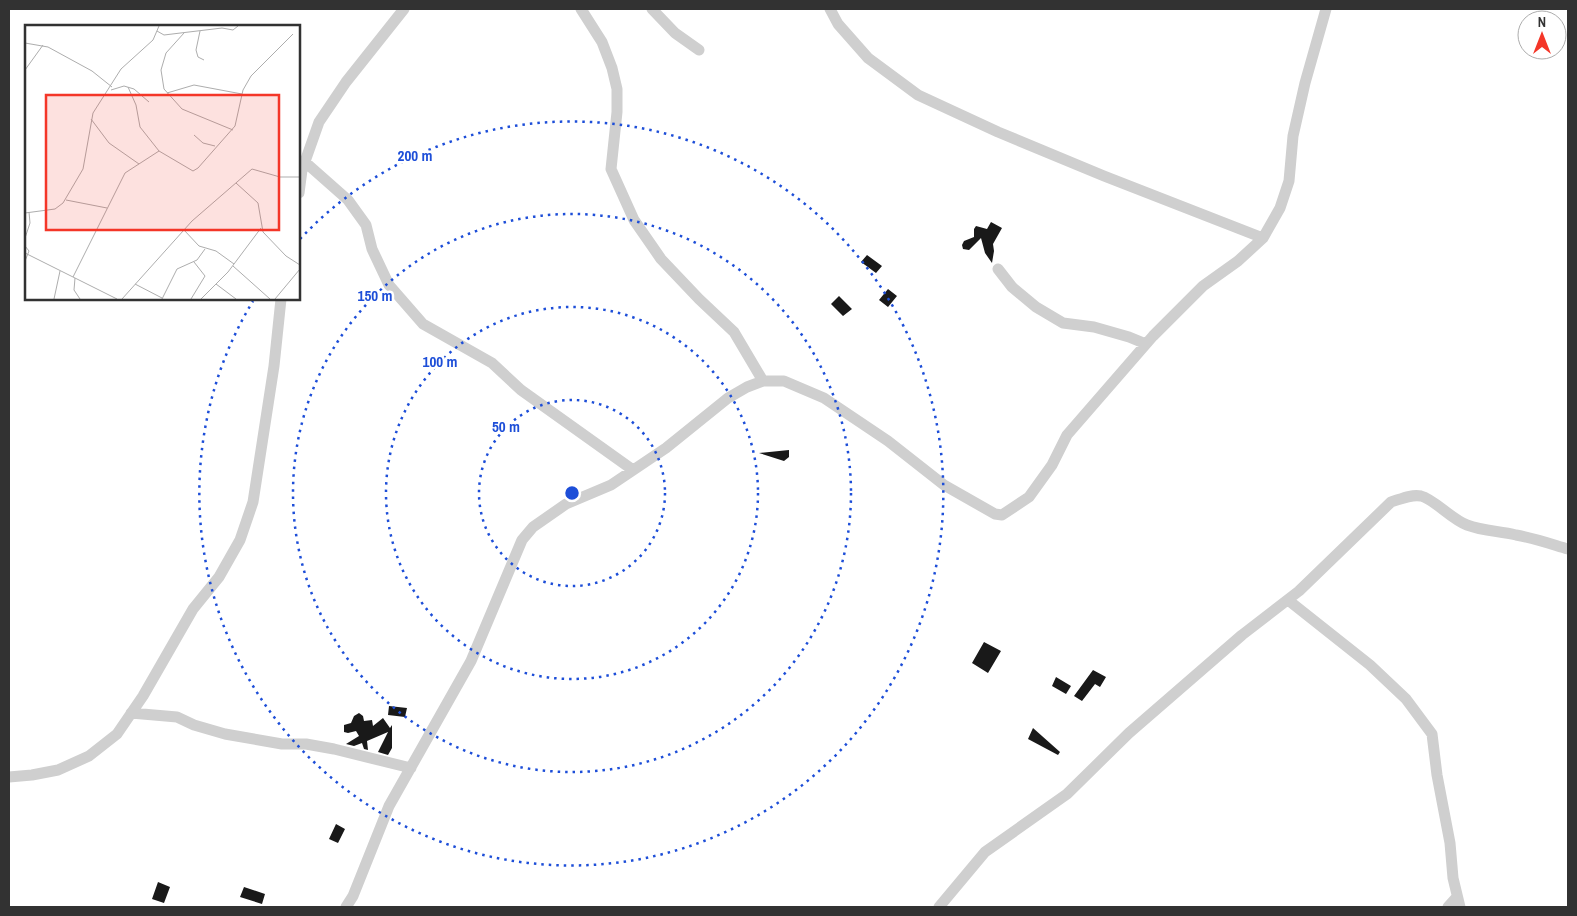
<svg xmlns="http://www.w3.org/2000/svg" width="1577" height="916" viewBox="0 0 1577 916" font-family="'Archivo Narrow',sans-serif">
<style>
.building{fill:#191919}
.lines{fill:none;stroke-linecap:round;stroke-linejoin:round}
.street{stroke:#cfcfcf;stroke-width:11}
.ring{fill:none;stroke:#1d4ed8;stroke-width:2.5;stroke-dasharray:2.5 5}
.inset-road{fill:none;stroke:#adadad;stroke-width:1}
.view{fill:#f43628;fill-opacity:0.15;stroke:#f43628;stroke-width:2.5}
.inset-edge{fill:none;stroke:#323232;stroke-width:2.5}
.centre{fill:#1d4ed8;stroke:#fff;stroke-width:2.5}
.ring-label{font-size:15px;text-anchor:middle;font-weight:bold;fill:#1d4ed8;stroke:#fff;stroke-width:5;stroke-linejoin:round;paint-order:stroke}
</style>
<rect width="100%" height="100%" fill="#fff"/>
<path class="building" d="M991,222L1002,228L993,244L994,251L992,263L985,253L981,238L969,250L963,249L962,245L964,241L974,237V229L976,226L987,229Z
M867,255L882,266L876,273L861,262Z
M888,289L897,296L888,307L879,300Z
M839,296L852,309L843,316L831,304Z
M789,450V457L784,461L759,453Z
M984,642L1001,651L988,673L972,663Z
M1093,670L1106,677L1100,687L1095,684L1082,701L1074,696Z
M1056,677L1071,686L1066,694L1052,686Z
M389,706L407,708L405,717L388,715Z
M359,713L363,716L364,721L372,720L373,726L383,718L390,728L392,725V748L388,755L378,752L388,732L367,741L368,750L364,749L362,743L354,746L346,744L359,736L356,731L348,733L344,732V725L351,723L354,716Z
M1033,728L1060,752L1058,755L1028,739Z
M336,824L345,829L338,843L329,839Z
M158,882L170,887L164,903L152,899Z
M244,887L265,894L262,904L240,897Z"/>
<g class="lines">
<path class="street" d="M581,9L602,42L612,68L617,89V112L611,169L634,220L661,259L699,299L734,332L763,381
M652,9L675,33L699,50
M830,9L838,24L868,58L918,95L998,132L1104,176L1263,238
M305,162L348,200L366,225L372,249L389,285L423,324L492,363L521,390L633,470
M299,193L302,170L319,122L346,82L404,9
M998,269L1012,287L1036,307L1063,323L1094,327L1129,337L1146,344
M1288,600L1370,665L1406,699L1432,734L1437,775L1450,843L1453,878L1460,907
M131,713L177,717L194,725L225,734L282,744H306L334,749L411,768
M9,777L32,775L58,770L89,756L117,734L143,696L193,609L219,577L240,540L253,502L274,366L281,299
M346,907L353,896L389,806L471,661L522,540L533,527L566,504L611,485L666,448L728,398L747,387L763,381H784L824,398L888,441L944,485L995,514L1002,515L1029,497L1052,465L1067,435L1153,336L1203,286L1238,261L1263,238L1280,208L1289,181L1293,136L1305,83L1326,9
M939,907L985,852L1067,794L1129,733L1242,635L1299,591L1391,502C1401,499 1411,494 1421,496C1434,499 1451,519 1467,525C1483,531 1499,531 1516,535C1534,538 1551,544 1568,549
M1448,907L1457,897"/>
</g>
<g class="ring">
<circle cx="572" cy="493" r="93"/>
<circle cx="572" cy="493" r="186"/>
<circle cx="572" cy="493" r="279"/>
<path d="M300 239A372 372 0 1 1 253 301"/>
</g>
<g transform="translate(25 25)">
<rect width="275" height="275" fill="#fff"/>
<path class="inset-road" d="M132,6L139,10L197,3L208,5L213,1M175,6L171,25L173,32L179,35M159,8L141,28L136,45L139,64L157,84L208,105M0,18L23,22L67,46L87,62M0,45L18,20M103,62L111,80L115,102L134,126M86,65L99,61L109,64L124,77M142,68L169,60L217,69M66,94L84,118L114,139M169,110L178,118L190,121M211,158L233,178L238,207L261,231L275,240M41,175L82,183M0,188L30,184L38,178L58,144L68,88L96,44L128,15L134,1M159,205L174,221L191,226L209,239M0,213L5,198L4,187M0,221L4,226L0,236M0,228L92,274M208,241L245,274M48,252L100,148L134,126L168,146L173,143L210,101L218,65L226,51L268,9M50,253L49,265L55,274M110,259L137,273M191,259L211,274M29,274L35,246M97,274L167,196L227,144L255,152H275M137,274L152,244L172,235L180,224M166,274L180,251L169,237M176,274L203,247L236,203M250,274L275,244"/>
<path class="view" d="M21,70H254V205H21Z"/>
<rect width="275" height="275" class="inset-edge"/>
</g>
<circle cx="572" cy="493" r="8" class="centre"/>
<g class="ring-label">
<text x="415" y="161">200 m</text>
<text x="375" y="301">150 m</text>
<text x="440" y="367">100 m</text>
<text x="506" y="432">50 m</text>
</g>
<rect width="1577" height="916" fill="none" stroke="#323232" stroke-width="20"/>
<g transform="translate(1542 35)"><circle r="24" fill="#ffffff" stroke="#adadad"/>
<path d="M0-4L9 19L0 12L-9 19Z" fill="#f43628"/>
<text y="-8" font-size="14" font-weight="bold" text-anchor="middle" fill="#323232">N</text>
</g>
</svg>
